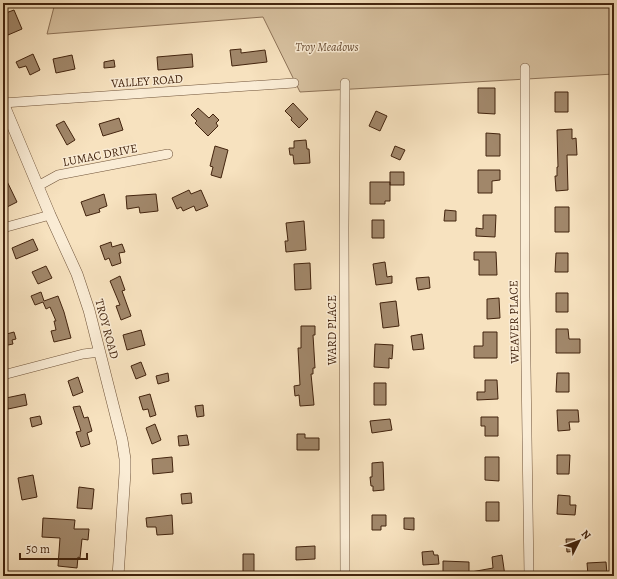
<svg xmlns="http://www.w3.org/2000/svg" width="617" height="579" viewBox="0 0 617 579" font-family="Alegreya,serif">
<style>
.green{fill:#d8c2a1;stroke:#8e7358}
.building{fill:#a1876a;stroke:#43240e}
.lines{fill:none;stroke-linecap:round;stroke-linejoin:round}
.minor-casing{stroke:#70543a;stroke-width:10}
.tertiary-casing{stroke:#70543a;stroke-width:12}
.minor{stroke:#faecd5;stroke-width:9}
.tertiary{stroke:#faecd5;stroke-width:11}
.labels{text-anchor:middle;stroke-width:3;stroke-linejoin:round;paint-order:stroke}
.park-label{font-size:12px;font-style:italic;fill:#684c33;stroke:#faecd5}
.street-label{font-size:12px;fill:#43240e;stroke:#faecd5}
</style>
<rect width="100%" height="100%" fill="#f7e2bf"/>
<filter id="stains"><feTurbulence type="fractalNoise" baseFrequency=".005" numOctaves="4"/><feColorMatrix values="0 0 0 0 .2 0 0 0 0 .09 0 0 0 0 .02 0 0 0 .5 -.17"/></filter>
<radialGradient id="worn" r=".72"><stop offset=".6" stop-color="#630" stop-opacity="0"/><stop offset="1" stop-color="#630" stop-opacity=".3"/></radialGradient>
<path class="green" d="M55,3H611L614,46V74L300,92L263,17L47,34Z"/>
<path class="building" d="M14,10L22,29L8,35L3,23V14Z
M241,49V53L265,50L267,62L232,66L230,50Z
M33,54L40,70L30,75L26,66L19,68L16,62Z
M192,54L193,67L158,70L157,57Z
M72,55L75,69L56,73L53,59Z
M114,60L115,67L104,68V62Z
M478,88H495V114L478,113Z
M555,92H568V112H555Z
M293,103L308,119L299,128L291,120L292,118L285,111Z
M198,108L209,118L213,114L219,120L216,123L218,126L208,136L195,123L197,121L191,115Z
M376,111L387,116L380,131L369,126Z
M119,118L123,130L103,136L99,124Z
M64,121L75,140L67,145L56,125Z
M572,129V139L576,138L577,155H567L568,190L556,191L555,176H557V167H558L557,130Z
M486,133L500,134V156H486Z
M306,140L307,149H309L310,163L294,164L293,155H290L289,148H294V141Z
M215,146L228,150L221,178L211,175L213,167L210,166Z
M395,146L405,150L400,160L391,156Z
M478,170H500V180L492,181V193H478Z
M390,172H404V185H390Z
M3,173L17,202L3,209Z
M370,182H390V201H385V204H370Z
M189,190L191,194L201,190L208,206L196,211L194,206L183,211L181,207L177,209L172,198Z
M104,194L107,206L99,209L100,212L86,216L81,202Z
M156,194L158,211L140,213L139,207L127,209L126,196Z
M555,207H569V232H555Z
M445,210L456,211V221H444Z
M483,215H496L495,237L476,236V228L483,229Z
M372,220H384V238H372Z
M304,221L306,250L286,252L285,241H288L286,223Z
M33,239L38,250L16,259L12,248Z
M111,242L112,247L122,244L125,252L119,253L121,263L112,266L109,258L105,260L100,246Z
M474,252H496L497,275H479V260H474Z
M556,253H568V272H555Z
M385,262L387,277L392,276V283L376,285L373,264Z
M310,263L311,289L295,290L294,264Z
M46,266L52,278L38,284L32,272Z
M120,276L125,290L122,291L131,316L121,320L116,306L120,305L110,281Z
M429,277L430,288L418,290L416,278Z
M41,292L44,301L58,296L64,312L71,338L54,342L51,331L56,330L54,321H56L50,307L46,309L43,302L35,305L31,296Z
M556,293H568V312H556Z
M499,298L500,318L487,319V299Z
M396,301L399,326L383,328L380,303Z
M301,326H315V335H313L315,368H313V374H311L314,405L300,406L299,395L295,396L294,386L300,385L298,348H301Z
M556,329H568L569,339H580V353H556Z
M141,330L145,345L127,350L123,335Z
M14,332L16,339L12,340L13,344L3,346V335Z
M483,332H497V358H474V346H483Z
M422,334L424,349L413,350L411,336Z
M375,344L393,345L392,359L389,358V368L374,367Z
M141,362L146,375L136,379L131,366Z
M168,373L169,381L158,384L156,376Z
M557,373H569V392H556Z
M78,377L83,392L73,396L68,381Z
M485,380H497L498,399L477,400V392H485Z
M374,383H386V405H374Z
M25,394L27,405L8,409L6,398Z
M150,394L156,415L150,417L148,409L143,410L139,397Z
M203,405L204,416L197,417L195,406Z
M80,406L84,418L88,417L92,431L87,433L90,444L81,447L76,432L81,431L73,407Z
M557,410H578L579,422H569L570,430L558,431Z
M40,416L42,424L32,427L30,418Z
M481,417H498V436H485V426H481Z
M390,419L392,430L372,433L370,421Z
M155,424L161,440L152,444L146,428Z
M297,434H305V438H319V450H297Z
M187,435L189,445L179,446L178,436Z
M557,455H570L569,474H557Z
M172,457L173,472L153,474L152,459Z
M485,457H499V481L485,480Z
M383,462L384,490L373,491V486H371L370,477H372V463Z
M33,475L37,497L22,500L18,478Z
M79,487L94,489L92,509L77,508Z
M191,493L192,503L182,504L181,494Z
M558,495L570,496V505H576L575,515L557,514Z
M486,502H499V521H486Z
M172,515L173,534L157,535L156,527H147L146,518Z
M372,515H386V526H381V530H372Z
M43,518L75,520L74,529H89L88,540L82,539L80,558L78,557L77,568L58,566L60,538L42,537Z
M404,518H414V530L404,529Z
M566,539H575L576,551L567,552Z
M315,546V559L296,560V547Z
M433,551L434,555H438L439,564L423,565L422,552Z
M243,554H254V574H243Z
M502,555L505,576H472L471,572L493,568L492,557Z
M443,561L469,562V576H443Z
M606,562L607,574L588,575L587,563Z"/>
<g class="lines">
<defs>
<path id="minor" d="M525,68V296L529,576
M345,83L344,228L345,576
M3,103L294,83
M38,186L58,175L168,154
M3,228L50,215
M3,375L83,354L100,352"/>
<path id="tertiary" d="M3,103L50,215L77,274L89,310L122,440L125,459V473L118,576"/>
</defs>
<use href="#minor" class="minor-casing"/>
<use href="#tertiary" class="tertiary-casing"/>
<use href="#minor" class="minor"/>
<use href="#tertiary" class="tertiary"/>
</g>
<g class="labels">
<g class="park-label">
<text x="327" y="51">Troy Meadows</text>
</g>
<g class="street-label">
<text transform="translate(147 81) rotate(-4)" y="4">VALLEY ROAD</text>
<text transform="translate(100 155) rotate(-11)" y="4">LUMAC DRIVE</text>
<text transform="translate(514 322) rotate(-91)" y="4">WEAVER PLACE</text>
<text transform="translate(107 329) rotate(75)" y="4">TROY ROAD</text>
<text transform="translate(332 330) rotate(-90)" y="4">WARD PLACE</text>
</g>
</g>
<rect width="617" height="579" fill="none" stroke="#f7e2bf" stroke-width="16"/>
<rect x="4" y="4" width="609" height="571" fill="none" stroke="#43240e" stroke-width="2"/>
<rect x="8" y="8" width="601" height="563" fill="none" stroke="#43240e"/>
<g transform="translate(579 541) rotate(48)" stroke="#faecd5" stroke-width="3" paint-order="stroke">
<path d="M0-3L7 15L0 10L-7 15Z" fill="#43240e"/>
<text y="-6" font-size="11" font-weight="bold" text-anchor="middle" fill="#43240e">N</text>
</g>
<path d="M20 553v6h67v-6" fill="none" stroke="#43240e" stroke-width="2"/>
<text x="26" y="553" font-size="12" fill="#43240e" stroke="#faecd5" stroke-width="3" paint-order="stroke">50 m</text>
<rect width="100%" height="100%" filter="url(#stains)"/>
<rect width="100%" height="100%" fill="url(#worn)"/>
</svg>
